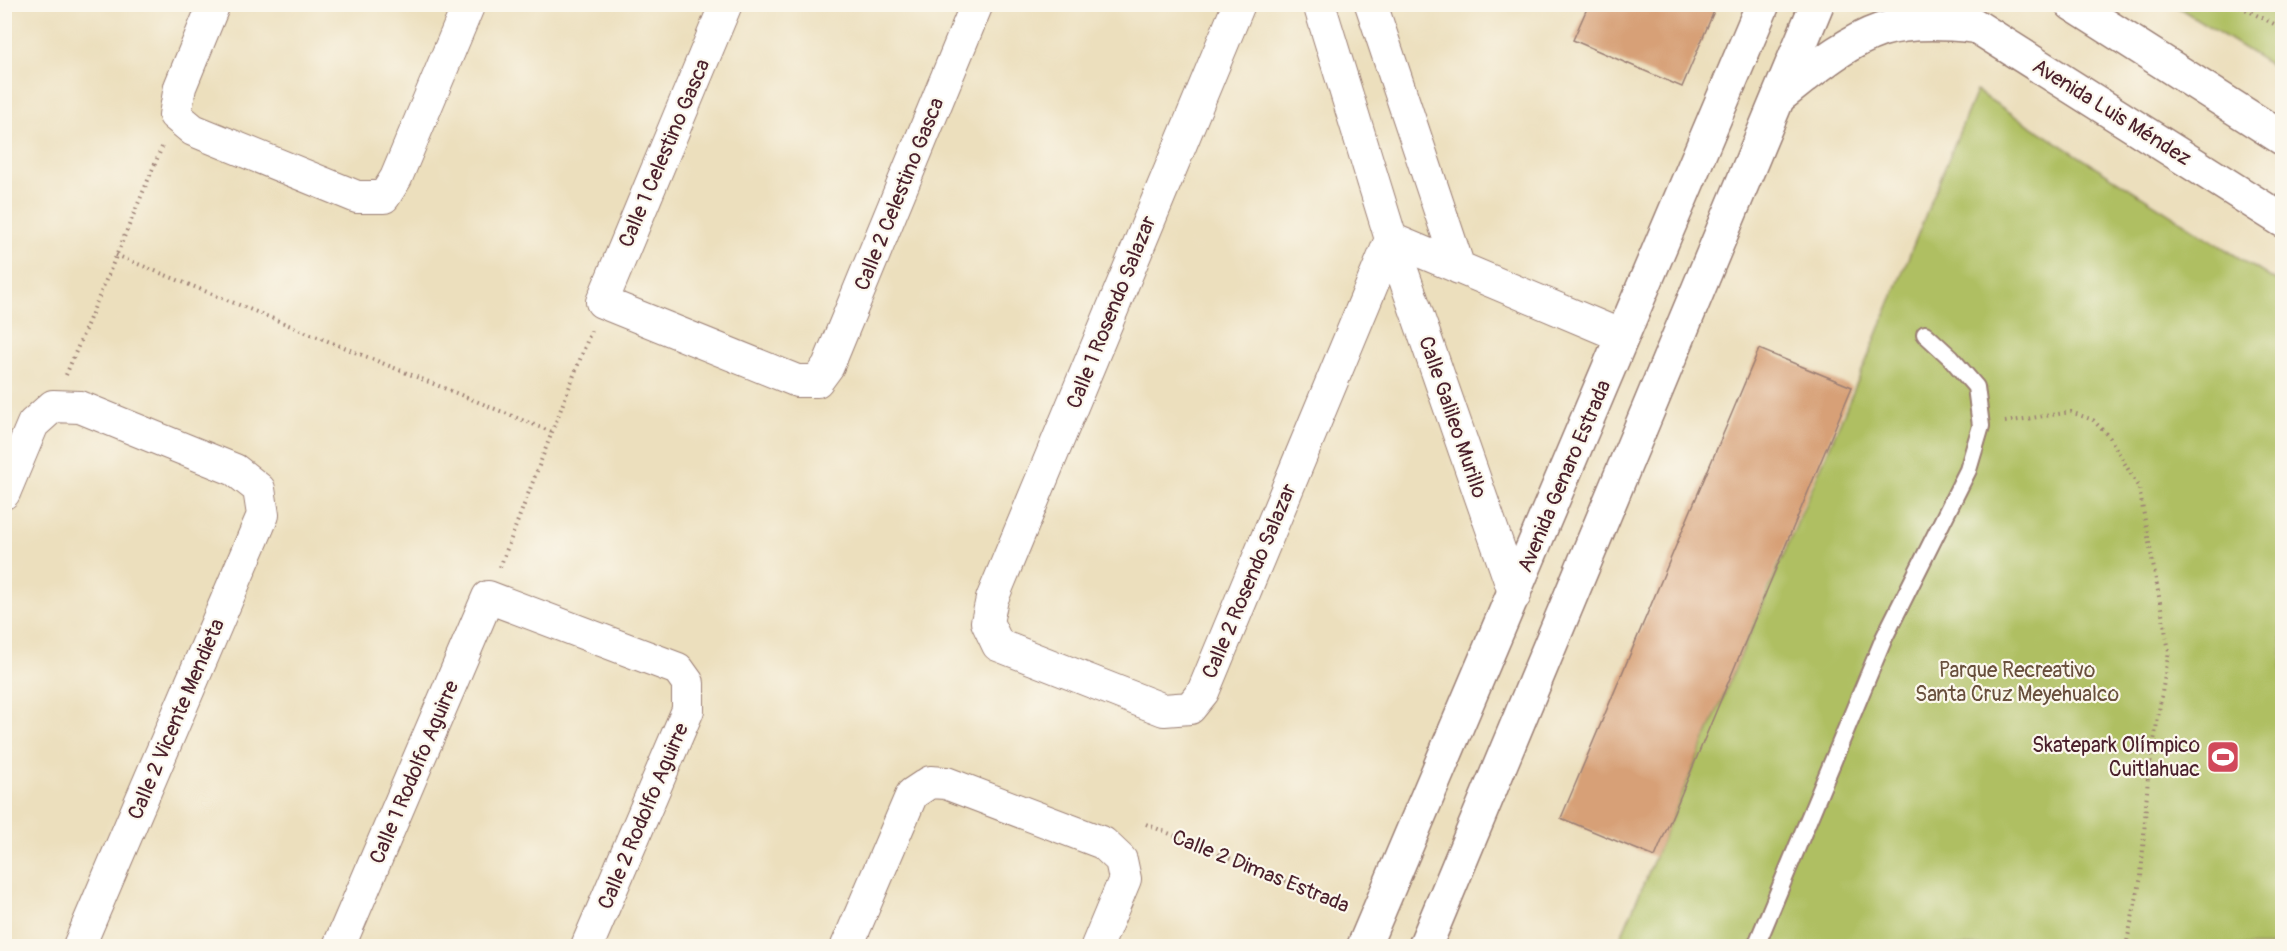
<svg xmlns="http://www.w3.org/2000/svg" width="2287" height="951" viewBox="0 0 2287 951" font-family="Pangolin,sans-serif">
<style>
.green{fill:#afbf62;stroke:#7c6f46;stroke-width:1.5}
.building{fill:#d7a077}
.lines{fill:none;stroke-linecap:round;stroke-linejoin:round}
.lane-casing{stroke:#9b7f74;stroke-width:20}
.street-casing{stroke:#9b7f74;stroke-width:34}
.secondary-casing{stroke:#9b7f74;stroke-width:36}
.primary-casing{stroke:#9b7f74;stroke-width:36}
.path{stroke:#9b7f74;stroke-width:4;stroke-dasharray:1.5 4.5;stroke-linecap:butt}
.lane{stroke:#fff;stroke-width:16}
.street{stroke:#fff;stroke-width:32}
.secondary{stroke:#fff;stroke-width:33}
.primary{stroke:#fff;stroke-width:33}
.labels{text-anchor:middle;stroke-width:4.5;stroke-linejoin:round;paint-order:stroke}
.street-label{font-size:21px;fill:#4a1f2b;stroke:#fbf7ec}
.park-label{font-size:21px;fill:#684f3c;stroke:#fbf7ec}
.poi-label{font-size:21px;fill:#4a1f2b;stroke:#fbf7ec;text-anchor:end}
</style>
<rect width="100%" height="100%" fill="#fbf7ec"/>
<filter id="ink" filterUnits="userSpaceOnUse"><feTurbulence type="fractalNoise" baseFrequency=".0167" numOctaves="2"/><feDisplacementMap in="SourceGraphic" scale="12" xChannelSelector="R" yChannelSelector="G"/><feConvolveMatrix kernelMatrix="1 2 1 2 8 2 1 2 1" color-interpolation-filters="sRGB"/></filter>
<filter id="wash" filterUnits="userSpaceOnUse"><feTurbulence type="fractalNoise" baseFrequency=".008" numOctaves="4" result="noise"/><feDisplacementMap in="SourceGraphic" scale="24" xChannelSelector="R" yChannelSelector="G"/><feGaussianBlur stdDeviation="1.35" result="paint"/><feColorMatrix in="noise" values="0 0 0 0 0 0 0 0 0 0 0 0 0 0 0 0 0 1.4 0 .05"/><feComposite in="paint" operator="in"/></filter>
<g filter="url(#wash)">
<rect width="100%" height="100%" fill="#ecdfbd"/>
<path class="green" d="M2174,5H2282V72Z
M1976,91L2282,285V946H1617L1870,352Z"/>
<g id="blocks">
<path class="building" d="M1589,4H1717L1682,87L1573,40Z
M1759,349L1852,387L1655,857L1561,818Z"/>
</g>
</g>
<g filter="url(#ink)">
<use href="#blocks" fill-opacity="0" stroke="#9b7f74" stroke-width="1.5"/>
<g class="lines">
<defs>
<path id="lane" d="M1756,946L1884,638L1968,470L1981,426L1976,387L1951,358L1925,334"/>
<path id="street" d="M214,4L180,87L175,115L193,130L357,197H384L396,178L469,4
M726,4L602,302L797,381H817L828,366L977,4
M1239,4L992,599L987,622L998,645L1164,710L1190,708L1203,692L1391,239L1622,336
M1319,4L1391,239L1515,595
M1371,4L1459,268
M4,493L33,424L53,406L80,407L235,470L259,489L263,515L79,946
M339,946L488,597L678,669L688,683V710L587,946
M847,946L912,794L930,782L946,783L1103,843L1121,860L1125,879L1097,946"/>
<path id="secondary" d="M1364,946L1763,4
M1425,946L1817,4"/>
<path id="primary" d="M1941,4L2282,220
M2072,4L2282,138
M1780,96C1811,72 1843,43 1881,30C1909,21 1945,23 1973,26"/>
</defs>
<use href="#lane" class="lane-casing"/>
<use href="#street" class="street-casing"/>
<use href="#secondary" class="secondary-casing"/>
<use href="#primary" class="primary-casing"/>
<path class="path" d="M2235,4L2282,28
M116,255L552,432
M66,375L162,147
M2005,422L2071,412L2093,420L2110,438L2139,488L2169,651L2148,777L2141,877L2126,946
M500,567L591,331
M1146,824L1345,905
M2050,946L2051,944"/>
<use href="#lane" class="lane"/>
<use href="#street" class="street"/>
<use href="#secondary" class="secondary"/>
<use href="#primary" class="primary"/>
</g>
</g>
<defs>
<symbol id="stadium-square" viewBox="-11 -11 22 22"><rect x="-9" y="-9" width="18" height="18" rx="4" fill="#d1495b" stroke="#fbf7ec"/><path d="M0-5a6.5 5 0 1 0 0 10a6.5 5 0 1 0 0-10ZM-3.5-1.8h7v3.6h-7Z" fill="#fff"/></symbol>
</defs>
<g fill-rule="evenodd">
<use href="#stadium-square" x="2204" y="738" width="38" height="38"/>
</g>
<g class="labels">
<g class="street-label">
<text transform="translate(2112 112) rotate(32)" y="7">Avenida Luis Méndez</text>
<text transform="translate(664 153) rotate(-67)" y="7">Calle 1 Celestino Gasca</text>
<text transform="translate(899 194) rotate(-68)" y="7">Calle 2 Celestino Gasca</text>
<text transform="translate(1111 312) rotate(-68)" y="7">Calle 1 Rosendo Salazar</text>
<text transform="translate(1453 417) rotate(71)" y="7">Calle Galileo Murillo</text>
<text transform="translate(1564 476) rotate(-67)" y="7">Avenida Genaro Estrada</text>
<text transform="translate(1249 581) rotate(-67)" y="7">Calle 2 Rosendo Salazar</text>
<text transform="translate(176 719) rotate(-67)" y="7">Calle 2 Vicente Mendieta</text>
<text transform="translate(414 772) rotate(-67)" y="7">Calle 1 Rodolfo Aguirre</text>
<text transform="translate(643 816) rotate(-67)" y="7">Calle 2 Rodolfo Aguirre</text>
<text transform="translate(1261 871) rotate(22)" y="7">Calle 2 Dimas Estrada</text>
</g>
<g class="park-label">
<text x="2017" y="677">Parque Recreativo<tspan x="2017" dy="24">Santa Cruz Meyehualco</tspan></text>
</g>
<g class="poi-label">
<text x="2200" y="752">Skatepark Olímpico<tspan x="2200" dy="24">Cuitlahuac</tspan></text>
</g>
</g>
<rect width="2287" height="951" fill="none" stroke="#fbf7ec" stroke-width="24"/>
</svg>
